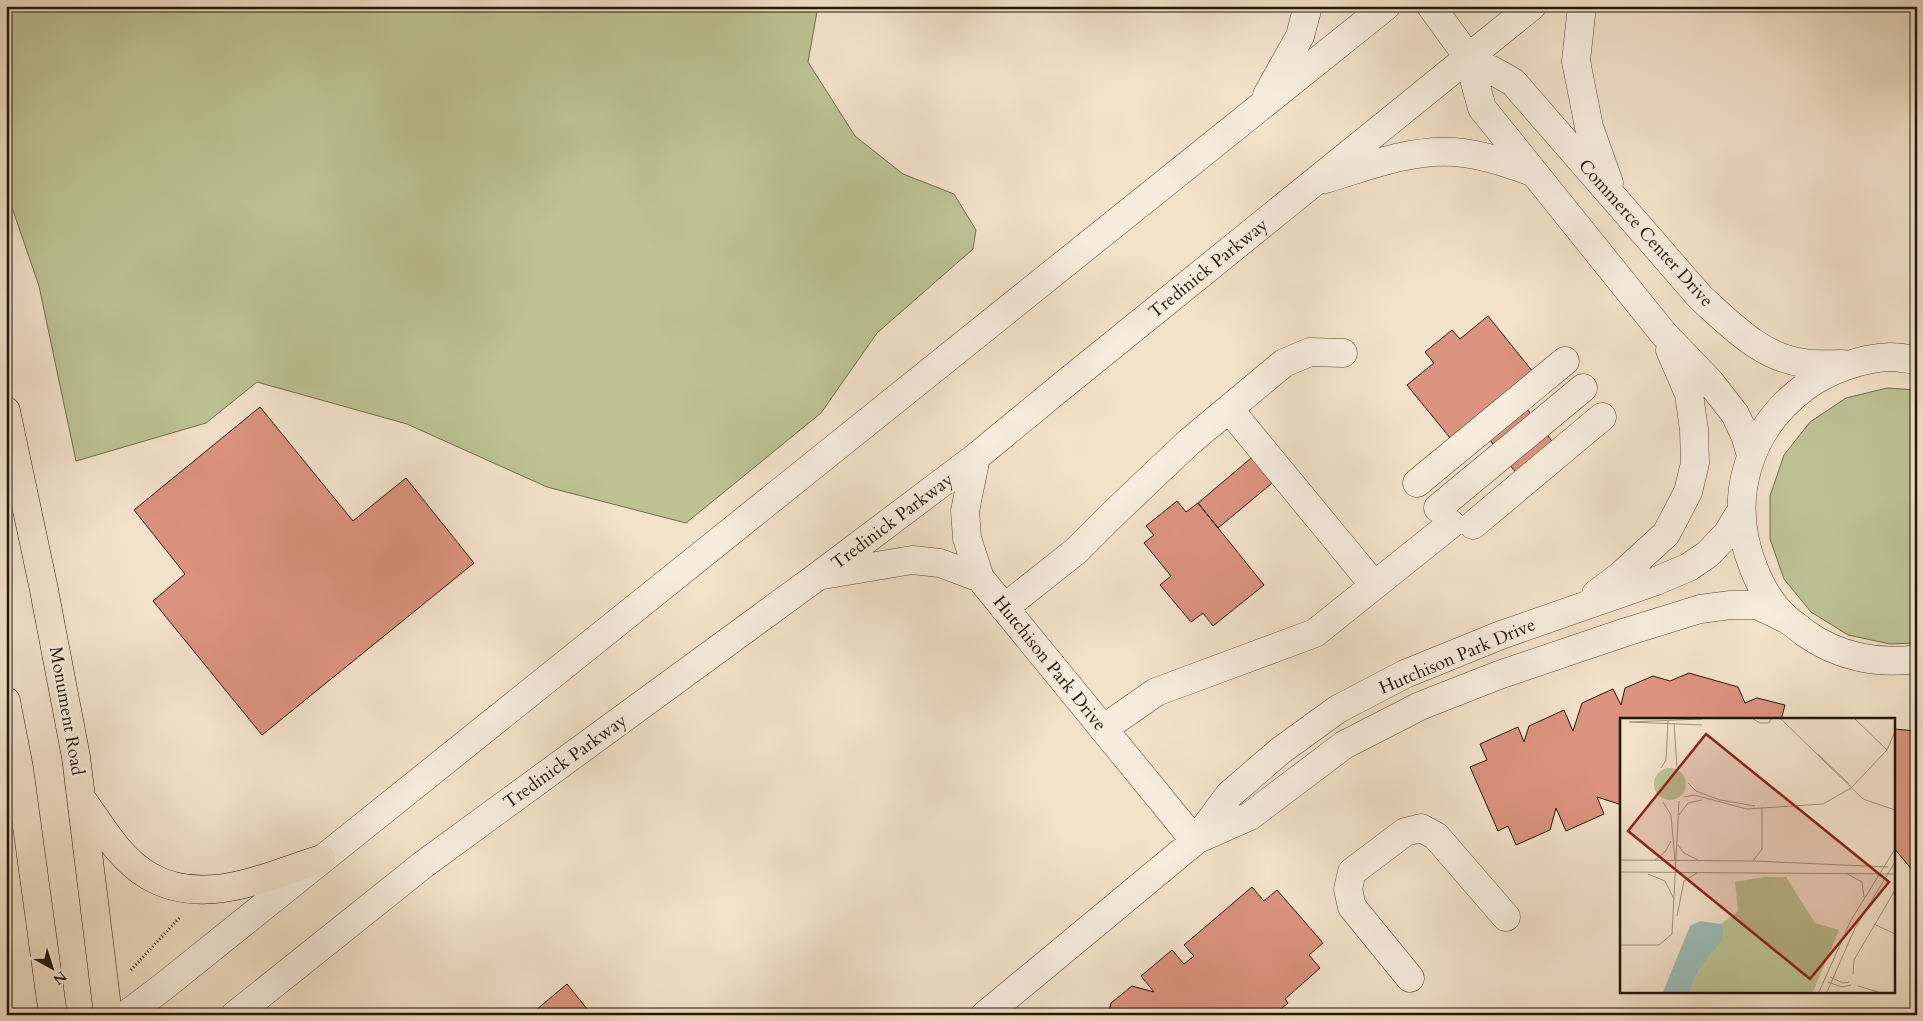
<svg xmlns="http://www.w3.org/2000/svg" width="1923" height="1021" viewBox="0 0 1923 1021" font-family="Cardo,serif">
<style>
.green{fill:#bdc395;stroke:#6f6d50}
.building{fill:#dc937f;stroke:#21170a}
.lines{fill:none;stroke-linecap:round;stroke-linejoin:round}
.minor-casing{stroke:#564a3a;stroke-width:29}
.major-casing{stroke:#21170a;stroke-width:29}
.path{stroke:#21170a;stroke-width:3;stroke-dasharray:1 2.5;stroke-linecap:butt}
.minor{stroke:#f7ecdd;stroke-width:28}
.major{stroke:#f3e2ca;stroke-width:28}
.labels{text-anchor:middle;stroke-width:5;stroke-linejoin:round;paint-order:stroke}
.street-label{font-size:18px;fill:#21170a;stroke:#f7ecdd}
.inset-road{fill:none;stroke:#9f917d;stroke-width:1}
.view{fill:#8f2418;fill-opacity:0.15;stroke:#8f2418;stroke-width:2.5}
.inset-edge{fill:none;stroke:#21170a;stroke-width:2.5}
</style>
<rect width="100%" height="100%" fill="#f3e2ca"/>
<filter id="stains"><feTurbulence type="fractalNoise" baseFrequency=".004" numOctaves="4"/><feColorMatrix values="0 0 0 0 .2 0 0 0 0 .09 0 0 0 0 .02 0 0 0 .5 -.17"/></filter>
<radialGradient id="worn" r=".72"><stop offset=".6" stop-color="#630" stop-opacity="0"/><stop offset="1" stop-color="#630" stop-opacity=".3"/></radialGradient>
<path class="green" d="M6,6H818L808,62L855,136L903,174L954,194L976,230L973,249L877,333L821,413L686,523L547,487L407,424L257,382L206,423L76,461L39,286L6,190Z
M1887,388L1917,390V643L1890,644L1848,635L1811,612L1784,579L1770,539V496L1784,455L1810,422L1846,398Z"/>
<path class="building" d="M1488,316L1537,377L1455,444L1407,385L1434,363L1425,352L1452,330L1460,339Z
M1516,395L1562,454L1525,484L1478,425Z
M260,407L353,521L406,478L474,563L262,735L153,601L185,574L134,510Z
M1256,454L1277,479L1218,528L1198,503Z
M1177,501L1186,512L1198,503L1264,585L1213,626L1203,613L1191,622L1160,585L1171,576L1144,543L1154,535L1146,526Z
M1689,673L1738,687L1745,703L1757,698L1785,705L1781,720H1622V805L1597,797L1604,814L1566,831L1556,808L1550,830L1516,845L1508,826L1498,831L1470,767L1487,760L1480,744L1518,727L1524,742L1529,726L1564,710L1573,731L1582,703L1613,689L1621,705L1625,688L1653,676L1670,681Z
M1894,729L1917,731L1915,744H1917V876L1894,848Z
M1252,887L1264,901L1277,890L1323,943L1309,955L1320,968L1285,999L1288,1003L1274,1015H1108L1111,1003L1132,986L1154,992L1141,976L1172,950L1184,964L1194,956L1184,945Z
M567,984L592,1015H530Z"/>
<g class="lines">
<defs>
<path id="minor" d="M1431,6L1468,57L1482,108L1663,333L1710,382L1735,414L1745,435L1751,455
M1582,6L1576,61L1589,127L1609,183
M1468,57L1513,82L1701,298C1731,325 1762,358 1804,363C1816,365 1829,364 1842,364
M1267,95L1300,36L1308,6
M1325,179C1366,167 1410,149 1454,152C1481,154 1507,163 1532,172
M1917,360C1908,359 1899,357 1890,357C1862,358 1828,370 1805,387C1747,430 1726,501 1754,569C1761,587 1772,606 1787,619C1793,624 1799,628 1805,633C1837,656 1878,665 1917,659
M1229,409L1374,585
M976,457L965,511L967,538L980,578L1195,841
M1417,483L1565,361
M1438,508L1583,388
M1473,525L1602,417
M823,575L912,560L940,563L980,578
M1596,594L1620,576L1666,534L1688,492L1695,463L1694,430L1689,394L1670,350
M1004,608L1076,551L1111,516L1189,442L1284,363L1310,352L1343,353
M1103,729L1156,692L1315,633L1451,524
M1196,840L1250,816L1344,745L1420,706L1499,675L1626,632L1700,609L1731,605H1757L1786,619
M1410,978L1352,907L1348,889L1352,872L1405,832L1421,828L1436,836L1506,917
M126,1015L163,987L1386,6
M235,1015L424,864L818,576L976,457L1056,391L1532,6
M985,1015L1195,841L1229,795L1280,751L1338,709L1405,674L1501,635L1656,581L1689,567L1708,554L1727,534L1741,511"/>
<path id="major" d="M6,411L43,585L76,757L108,1015
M6,701L19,768L53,1015
M84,802C102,828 121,860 149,876C204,908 267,876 321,859"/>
</defs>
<use href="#minor" class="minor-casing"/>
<use href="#major" class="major-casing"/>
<path class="path" d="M131,970L181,916"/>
<use href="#minor" class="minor"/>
<use href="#major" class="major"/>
</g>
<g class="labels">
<g class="street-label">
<text transform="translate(1646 233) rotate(48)" y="6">Commerce Center Drive</text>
<text transform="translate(1208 268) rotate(-39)" y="6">Tredinick Parkway</text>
<text transform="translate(892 521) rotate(-37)" y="6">Tredinick Parkway</text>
<text transform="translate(1457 656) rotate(-23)" y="6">Hutchison Park Drive</text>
<text transform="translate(1050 663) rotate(51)" y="6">Hutchison Park Drive</text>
<text transform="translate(67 711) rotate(80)" y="6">Monument Road</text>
<text transform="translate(565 761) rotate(-36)" y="6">Tredinick Parkway</text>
</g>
</g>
<g transform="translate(1620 718)">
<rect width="275" height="275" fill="#f3e2ca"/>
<path d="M34 66a16 16 0 1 1 32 0a16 16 0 1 1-32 0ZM144,159H166L195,205L219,212L193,274H69L79,252L102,221L104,210L101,206L118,193L115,164Z" fill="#bdc395"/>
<path d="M80,203L101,206L104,210L102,222L79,252L69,274H43L70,208Z" fill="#9bbdb7"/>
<path class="inset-road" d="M133,1L140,5H149L151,1M161,1L243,81L275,92M235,1L267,32M9,4L82,1M10,4L82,7M54,5L57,50M198,36L229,66M41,50L46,42L48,3M68,65L76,73L100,82L135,88M64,79L74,77L127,91L203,86L231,70L267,32L275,13M43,84L51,97L55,143M59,97L68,85L82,82M58,127L64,135L78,142M0,142L133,143L268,149M35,142L45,134L51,123M133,143L142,131V89M0,154L275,156M226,155L242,164L244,179M28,156L45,163L54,181M57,198L64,163L77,155M254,206L275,216M0,227H39L52,216L59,83M233,256L234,242L275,172M210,259L223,265L229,264M208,264L222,269L231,267M238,268L258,274M199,274L231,202L275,131M207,274L235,210L275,144"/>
<path class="view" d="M86,16L269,164L190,261L8,113Z"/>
<rect width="275" height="275" class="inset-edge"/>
</g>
<rect width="1923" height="1021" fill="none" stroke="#f3e2ca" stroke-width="25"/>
<rect x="8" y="8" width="1908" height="1006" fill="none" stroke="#21170a" stroke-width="2.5"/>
<rect x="12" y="12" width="1898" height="996" fill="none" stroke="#21170a"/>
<g transform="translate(52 968) rotate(141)" stroke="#f7ecdd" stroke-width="4" paint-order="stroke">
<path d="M0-4L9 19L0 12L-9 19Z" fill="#21170a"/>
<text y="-8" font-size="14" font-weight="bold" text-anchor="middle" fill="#21170a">N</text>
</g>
<rect width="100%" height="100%" filter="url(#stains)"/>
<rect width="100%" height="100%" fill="url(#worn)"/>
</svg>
